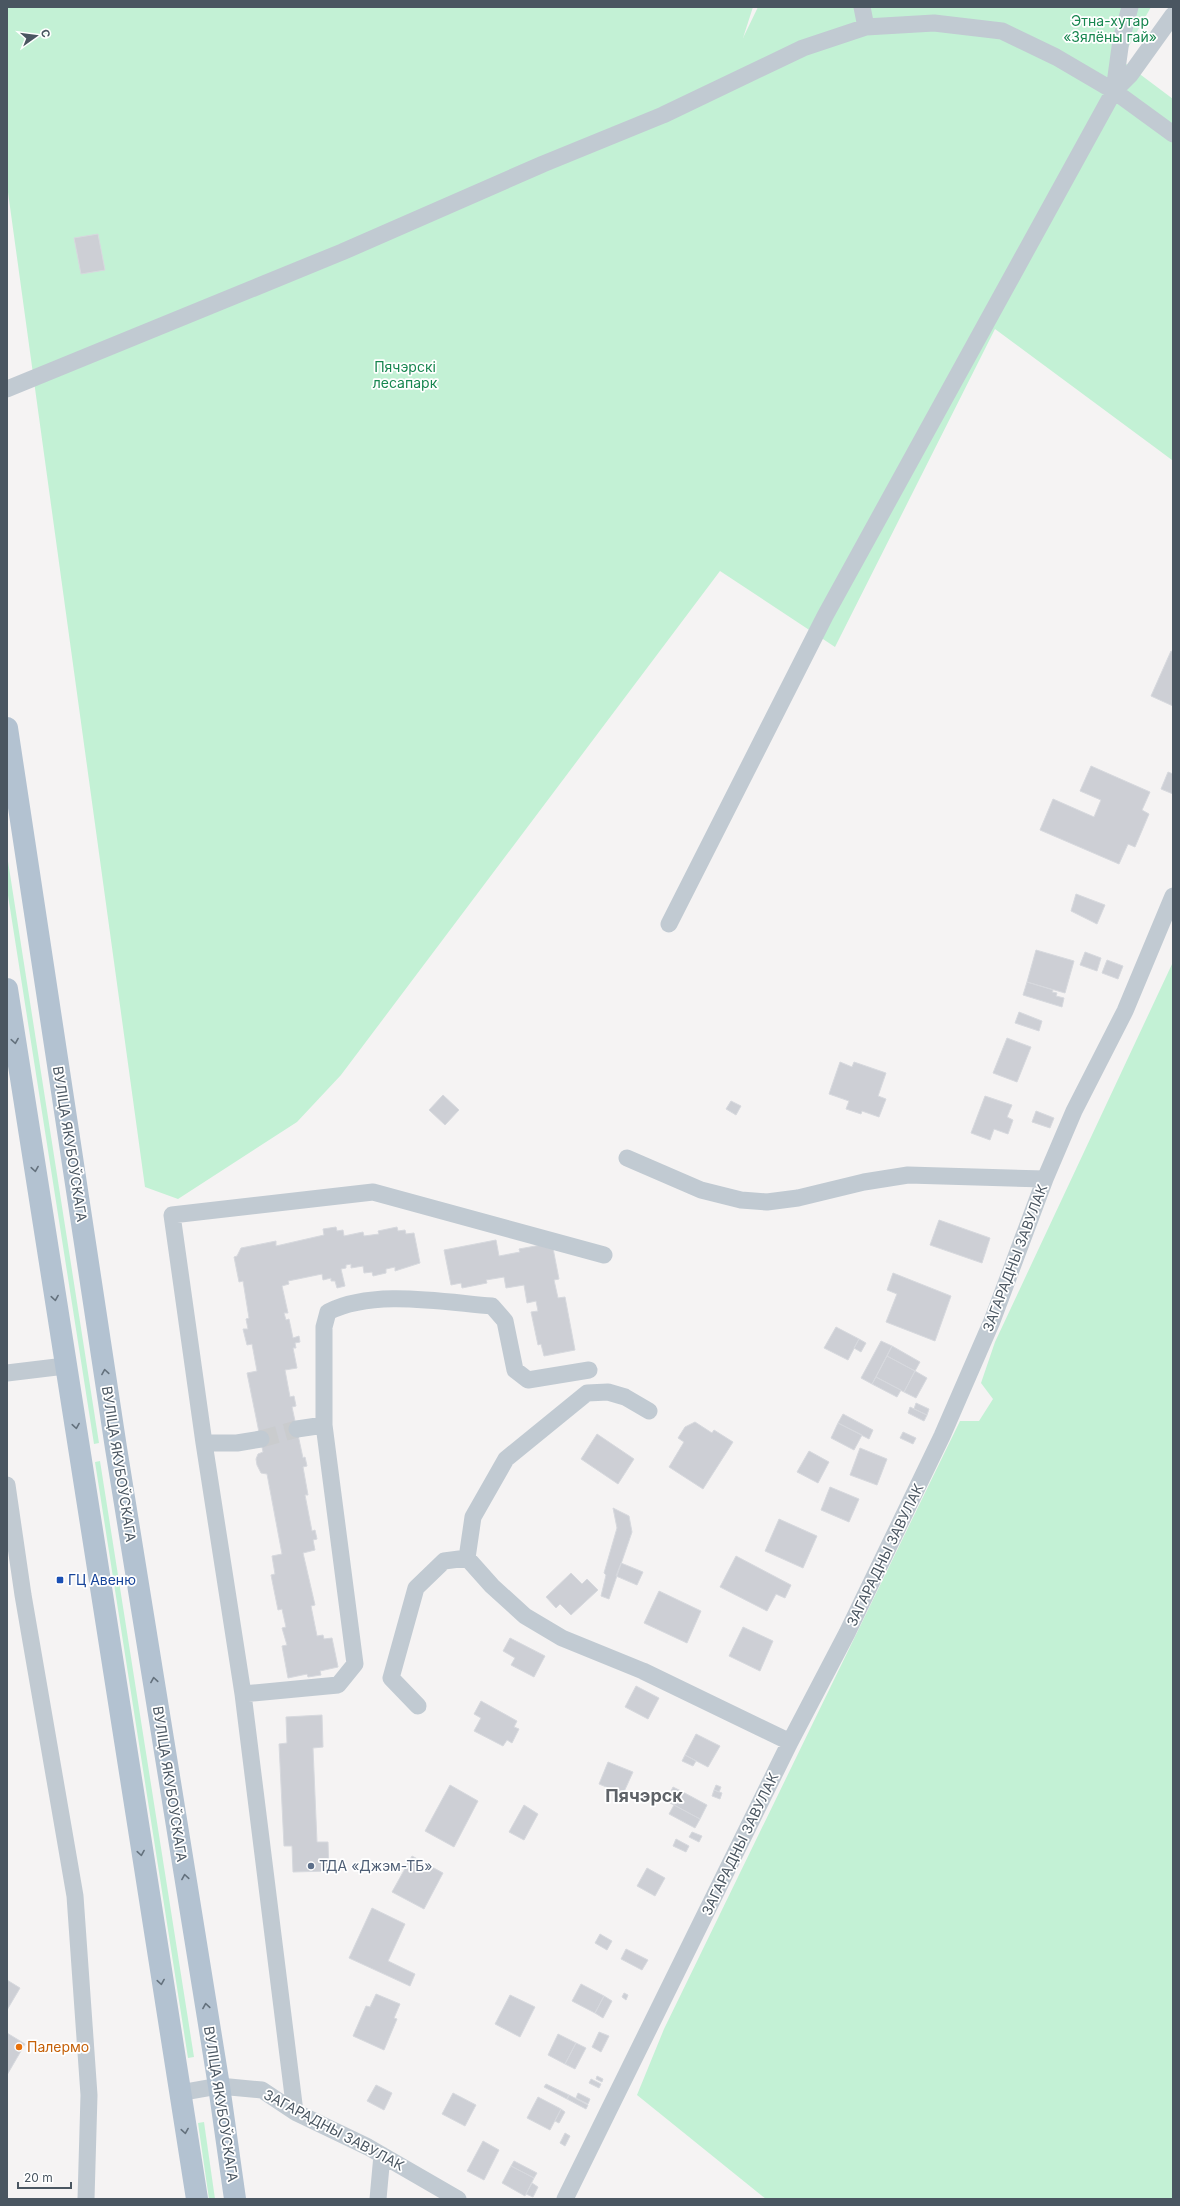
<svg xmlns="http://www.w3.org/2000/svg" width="1180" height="2206" viewBox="0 0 1180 2206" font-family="Inter,sans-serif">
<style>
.green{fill:#c3f1d5}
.building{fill:#cdcfd5;stroke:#d7d9de}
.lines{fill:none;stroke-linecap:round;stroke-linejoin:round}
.minor-tunnel{stroke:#caccce;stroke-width:17;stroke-dasharray:17 8;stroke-linecap:butt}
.minor{stroke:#c1cad2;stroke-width:17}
.major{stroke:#b3c2d1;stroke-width:22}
.oneway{stroke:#64717d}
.transit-dot{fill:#1a4fb4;stroke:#fff;stroke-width:1.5}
.service-dot{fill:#5c6f8a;stroke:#fff;stroke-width:1.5}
.food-dot{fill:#e8710a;stroke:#fff;stroke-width:1.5}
.labels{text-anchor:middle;stroke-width:3.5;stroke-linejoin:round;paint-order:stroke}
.park-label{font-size:14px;fill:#17864f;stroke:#fff}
.street-label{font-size:14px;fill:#4a5661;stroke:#fff}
.transit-label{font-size:14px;fill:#164399;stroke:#fff;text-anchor:start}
.service-label{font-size:14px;fill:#4e5e75;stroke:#fff;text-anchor:start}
.food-label{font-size:14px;fill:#c56008;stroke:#fff;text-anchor:start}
.district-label{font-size:18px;font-weight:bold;fill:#5f6368;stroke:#fff}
</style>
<rect width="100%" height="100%" fill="#f5f3f3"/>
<path class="green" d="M7,7H753L743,38L758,7H1151L1121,60L1173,99V458L1172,460L995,329L835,647L720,571L341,1075L297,1122L178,1199L145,1187L7,185Z
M7,855L99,1443L94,1444L7,889Z
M1173,962V2199H766L637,2095L664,2029L960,1421H979L993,1399L981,1383L995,1342Z
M100,1461L194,2057L188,2058L95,1462Z
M204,2122L215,2199H209L198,2123Z"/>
<path class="building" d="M98,234L105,270L81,274L74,238Z
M1171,651L1173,652V706L1151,696Z
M1091,766L1150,792L1142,810L1149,814L1135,847L1128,844L1119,864L1040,830L1053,799L1094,817L1101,800L1080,791Z
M1168,772L1173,774V794L1161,789Z
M1076,894L1105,905L1097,924L1071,911Z
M1036,950L1074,961L1065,993L1027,982Z
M1085,952L1101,958L1097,971L1080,965Z
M1107,960L1123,966L1118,979L1102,973Z
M1027,982L1053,990L1052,992L1057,993L1056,996L1064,998L1062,1007L1023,995Z
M1019,1012L1042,1021L1039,1031L1015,1023Z
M1007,1038L1031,1047L1017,1082L993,1073Z
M840,1062L852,1067L854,1062L886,1073L878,1096L886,1099L879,1117L862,1111L861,1114L846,1109L849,1101L829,1094Z
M443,1095L459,1110L445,1125L429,1110Z
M985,1096L1012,1105L1007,1117L1013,1120L1008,1134L994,1129L990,1140L971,1133Z
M731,1101L741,1106L736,1115L726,1109Z
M1036,1111L1054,1118L1050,1128L1032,1122Z
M939,1220L990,1238L982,1263L930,1245Z
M336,1227L337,1231L343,1230L344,1236L363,1232L364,1236L379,1234L378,1231L397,1227L398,1231L405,1230L406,1234L414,1233L420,1263L395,1271V1267L386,1269V1273L373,1276L372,1272L364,1273L363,1266L351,1268V1264L346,1265V1268L341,1269L345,1286L337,1288L335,1281H331V1278L323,1280L322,1274L288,1281L289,1284L282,1286L288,1313H284L286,1320L289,1319L293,1338L299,1336L300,1342L295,1343L296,1348H293L297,1368L285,1370L290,1397L294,1396L296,1406L292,1407L303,1458L305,1457L307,1466L303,1467L308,1495H305L312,1531L315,1530L317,1539L313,1540L315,1550L303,1553L315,1605L311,1606L317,1636L323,1635L324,1639L332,1638L338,1667L320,1671L321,1675L308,1677L307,1674L288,1678L282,1646L287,1645L282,1628L286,1627L282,1609L278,1610L271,1575L275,1574L272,1556L282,1554L267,1474L261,1473L257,1465L256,1459L258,1454L263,1452L247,1373L257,1371L252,1344L247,1345L243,1329H248L246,1319L249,1318L243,1281L239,1282L234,1257L237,1256L241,1248L276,1241V1246L324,1235L323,1229Z
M496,1240L499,1256L520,1252L519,1249L552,1243L559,1279L554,1280L558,1298L565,1297L575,1350L544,1356L541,1344L538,1345L531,1312L538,1311L536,1301L527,1303L524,1285L506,1288L504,1277L486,1280L487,1283L462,1288L461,1283L451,1285L444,1250Z
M893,1273L951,1296L935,1341L886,1322L897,1294L887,1290Z
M836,1327L859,1339L848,1360L824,1348Z
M859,1339L866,1343L861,1352L854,1348Z
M881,1341L892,1346L872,1384L861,1378Z
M892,1346L920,1362L915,1371L887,1356Z
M887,1356L915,1371L904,1392L876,1377Z
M915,1371L927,1378L916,1398L904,1392Z
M876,1377L901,1390L897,1397L872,1384Z
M916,1403L929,1409L927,1415L914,1409Z
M910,1407L927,1415L924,1421L908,1413Z
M843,1414L873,1430L869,1439L838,1423Z
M695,1422L712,1433L714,1430L733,1442L703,1489L669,1467L684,1442L678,1438L685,1427Z
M838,1423L862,1435L854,1450L831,1438Z
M903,1432L916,1438L913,1444L900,1438Z
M597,1434L634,1459L618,1484L581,1459Z
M860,1448L887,1459L877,1485L850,1475Z
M809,1451L829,1462L818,1483L797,1472Z
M830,1487L859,1499L849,1522L821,1510Z
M613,1508L629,1516L632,1532L609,1599L601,1596L606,1575L604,1573L617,1528Z
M779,1519L817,1536L803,1568L765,1551Z
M736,1556L791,1585L785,1598L776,1594L767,1611L720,1587Z
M621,1563L643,1572L637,1585L616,1576Z
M571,1573L582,1584L587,1579L598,1590L571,1615L560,1604L556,1608L546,1597Z
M659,1591L701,1611L687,1643L644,1623Z
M743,1627L773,1641L760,1671L729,1656Z
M510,1638L545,1656L534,1677L511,1665L515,1658L503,1651Z
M636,1686L659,1698L648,1719L625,1707Z
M481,1701L517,1721L514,1727L519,1729L512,1743L507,1740L503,1746L474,1731L481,1718L474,1714Z
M322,1715L323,1747L313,1748L317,1842H328L329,1871L293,1872L292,1846H284L279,1744L287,1743L286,1717Z
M696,1734L720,1746L708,1767L685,1755Z
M685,1755L696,1761L693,1766L682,1761Z
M608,1762L633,1772L623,1794L599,1784Z
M450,1785L478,1801L454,1847L425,1831Z
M716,1785L721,1787L719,1792L714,1790Z
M673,1787L681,1791L674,1805L666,1801Z
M714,1790L722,1793L720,1799L712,1796Z
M681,1791L707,1805L700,1819L674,1805Z
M524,1805L538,1814L524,1840L509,1832Z
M674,1805L700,1819L695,1828L669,1814Z
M692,1832L702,1836L699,1842L689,1837Z
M676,1839L689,1846L686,1852L673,1846Z
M412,1856L443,1873L424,1909L392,1892Z
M647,1868L665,1878L655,1896L637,1886Z
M372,1908L405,1924L388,1961L415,1974L410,1986L349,1958Z
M600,1934L612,1941L607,1950L595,1943Z
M626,1949L648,1960L642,1970L621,1959Z
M7,1980L20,1988L7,2010Z
M581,1984L604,1996L595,2013L572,2001Z
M624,1993L628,1995L626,2000L622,1997Z
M376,1994L400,2004L394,2018L397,2019L384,2050L353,2036L366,2006L370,2007Z
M510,1995L535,2007L520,2037L495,2024Z
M604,1996L612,2001L603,2018L595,2013Z
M599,2032L609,2036L601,2052L592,2047Z
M7,2033L25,2044L7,2075Z
M558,2034L576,2043L565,2064L548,2055Z
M576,2043L586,2048L575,2069L565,2064Z
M597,2076L603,2079L602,2082L596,2079Z
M591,2079L601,2084L599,2088L589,2083Z
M546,2084L569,2095L567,2099L544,2087Z
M376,2085L392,2093L384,2110L367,2101Z
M453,2093L476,2105L465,2126L442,2114Z
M578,2093L590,2099L588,2104L576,2098Z
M569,2095L588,2105L586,2109L567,2099Z
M538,2097L561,2109L550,2130L527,2118Z
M561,2109L565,2112L559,2123L555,2121Z
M565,2133L570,2136L565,2146L560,2143Z
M483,2141L499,2150L484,2180L467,2171Z
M514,2161L537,2173L534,2178L511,2166Z
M511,2166L534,2178L525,2196L502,2183Z
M532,2183L538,2187L533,2197L526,2194Z"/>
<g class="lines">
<path class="minor-tunnel" d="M261,1439L297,1429"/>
<path class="minor" d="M862,7L866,27
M1114,91L1121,40L1130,7
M7,389L342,252L543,164L663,115L803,48L866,27L934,23L1002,31L1056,57L1114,91L1173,134
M669,924L825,616L1114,91L1130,75L1173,15
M627,1158L701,1190L741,1200L767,1202L798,1198L864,1182L908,1175L1045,1179
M7,1373L65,1366
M297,1429L324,1425
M261,1439L237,1443H204L243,1694L295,2112
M204,1443L172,1215L373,1192L604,1255
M7,1485L23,1595L75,1896L89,2095L86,2199
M467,1558L473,1517L506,1459L587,1393L608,1392L625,1397L649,1411
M243,1694L338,1685L355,1664L324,1425V1327L328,1312C373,1289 442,1302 492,1306L505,1321L515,1370L528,1380L589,1370
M418,1706L391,1678L416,1588L444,1561L467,1558L492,1586L525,1616L562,1638L643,1671L790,1742
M179,2093L219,2086L262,2090L295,2112L368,2147L458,2199
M378,2199L382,2155
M565,2199L790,1742L847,1633L942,1436L992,1321L1045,1179L1074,1111L1125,1011L1173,896"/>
<path class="major" d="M7,728L116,1448L219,2086L235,2199
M7,989L197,2199"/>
</g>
<defs><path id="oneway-chevron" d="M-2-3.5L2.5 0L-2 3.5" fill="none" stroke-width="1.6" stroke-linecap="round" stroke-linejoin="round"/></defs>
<g class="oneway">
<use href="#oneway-chevron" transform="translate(15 1041) rotate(81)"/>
<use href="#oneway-chevron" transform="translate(35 1169) rotate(81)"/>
<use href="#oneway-chevron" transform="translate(55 1298) rotate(81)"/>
<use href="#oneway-chevron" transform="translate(105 1372) rotate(-99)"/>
<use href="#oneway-chevron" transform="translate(76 1426) rotate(81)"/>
<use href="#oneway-chevron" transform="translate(154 1680) rotate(-99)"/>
<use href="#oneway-chevron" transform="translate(141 1853) rotate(81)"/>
<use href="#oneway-chevron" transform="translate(185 1877) rotate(-99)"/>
<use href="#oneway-chevron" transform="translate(161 1982) rotate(81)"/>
<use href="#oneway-chevron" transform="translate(206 2006) rotate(-99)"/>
<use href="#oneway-chevron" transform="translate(185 2131) rotate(81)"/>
</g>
<rect class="transit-dot" x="56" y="1576" width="8" height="8" rx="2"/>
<circle class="service-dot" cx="311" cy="1866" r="4"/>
<circle class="food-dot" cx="19" cy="2047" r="4"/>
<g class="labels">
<g class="park-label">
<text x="1110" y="26">Этна-хутар<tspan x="1110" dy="16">«Зялёны гай»</tspan></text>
<text x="405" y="372">Пячэрскі<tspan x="405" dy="16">лесапарк</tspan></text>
</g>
<g class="street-label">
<text transform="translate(70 1144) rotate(81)" y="5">ВУЛІЦА ЯКУБОЎСКАГА</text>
<text transform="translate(1015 1258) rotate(-69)" y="5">ЗАГАРАДНЫ ЗАВУЛАК</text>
<text transform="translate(119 1464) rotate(81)" y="5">ВУЛІЦА ЯКУБОЎСКАГА</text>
<text transform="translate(885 1555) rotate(-64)" y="5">ЗАГАРАДНЫ ЗАВУЛАК</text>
<text transform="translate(170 1784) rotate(81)" y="5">ВУЛІЦА ЯКУБОЎСКАГА</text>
<text transform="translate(740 1844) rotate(-64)" y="5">ЗАГАРАДНЫ ЗАВУЛАК</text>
<text transform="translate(221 2104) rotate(81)" y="5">ВУЛІЦА ЯКУБОЎСКАГА</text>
<text transform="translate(334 2130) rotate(28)" y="5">ЗАГАРАДНЫ ЗАВУЛАК</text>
</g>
<g class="transit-label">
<text x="68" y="1585">ГЦ Авеню</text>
</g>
<g class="service-label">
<text x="319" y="1871">ТДА «Джэм-ТБ»</text>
</g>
<g class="food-label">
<text x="27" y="2052">Палермо</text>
</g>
<g class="district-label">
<text x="644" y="1802">Пячэрск</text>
</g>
</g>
<rect width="1180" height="2206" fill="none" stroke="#4a5661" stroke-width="16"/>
<g transform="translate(36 36) rotate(76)" stroke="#ffffff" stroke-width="3" paint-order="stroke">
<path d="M0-3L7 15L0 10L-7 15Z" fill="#4a5661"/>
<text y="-6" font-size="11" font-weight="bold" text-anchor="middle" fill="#4a5661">С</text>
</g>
<path d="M18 2182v6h53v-6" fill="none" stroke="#4a5661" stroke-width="2"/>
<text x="24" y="2182" font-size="12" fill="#4a5661" stroke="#ffffff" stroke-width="3" paint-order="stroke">20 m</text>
</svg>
